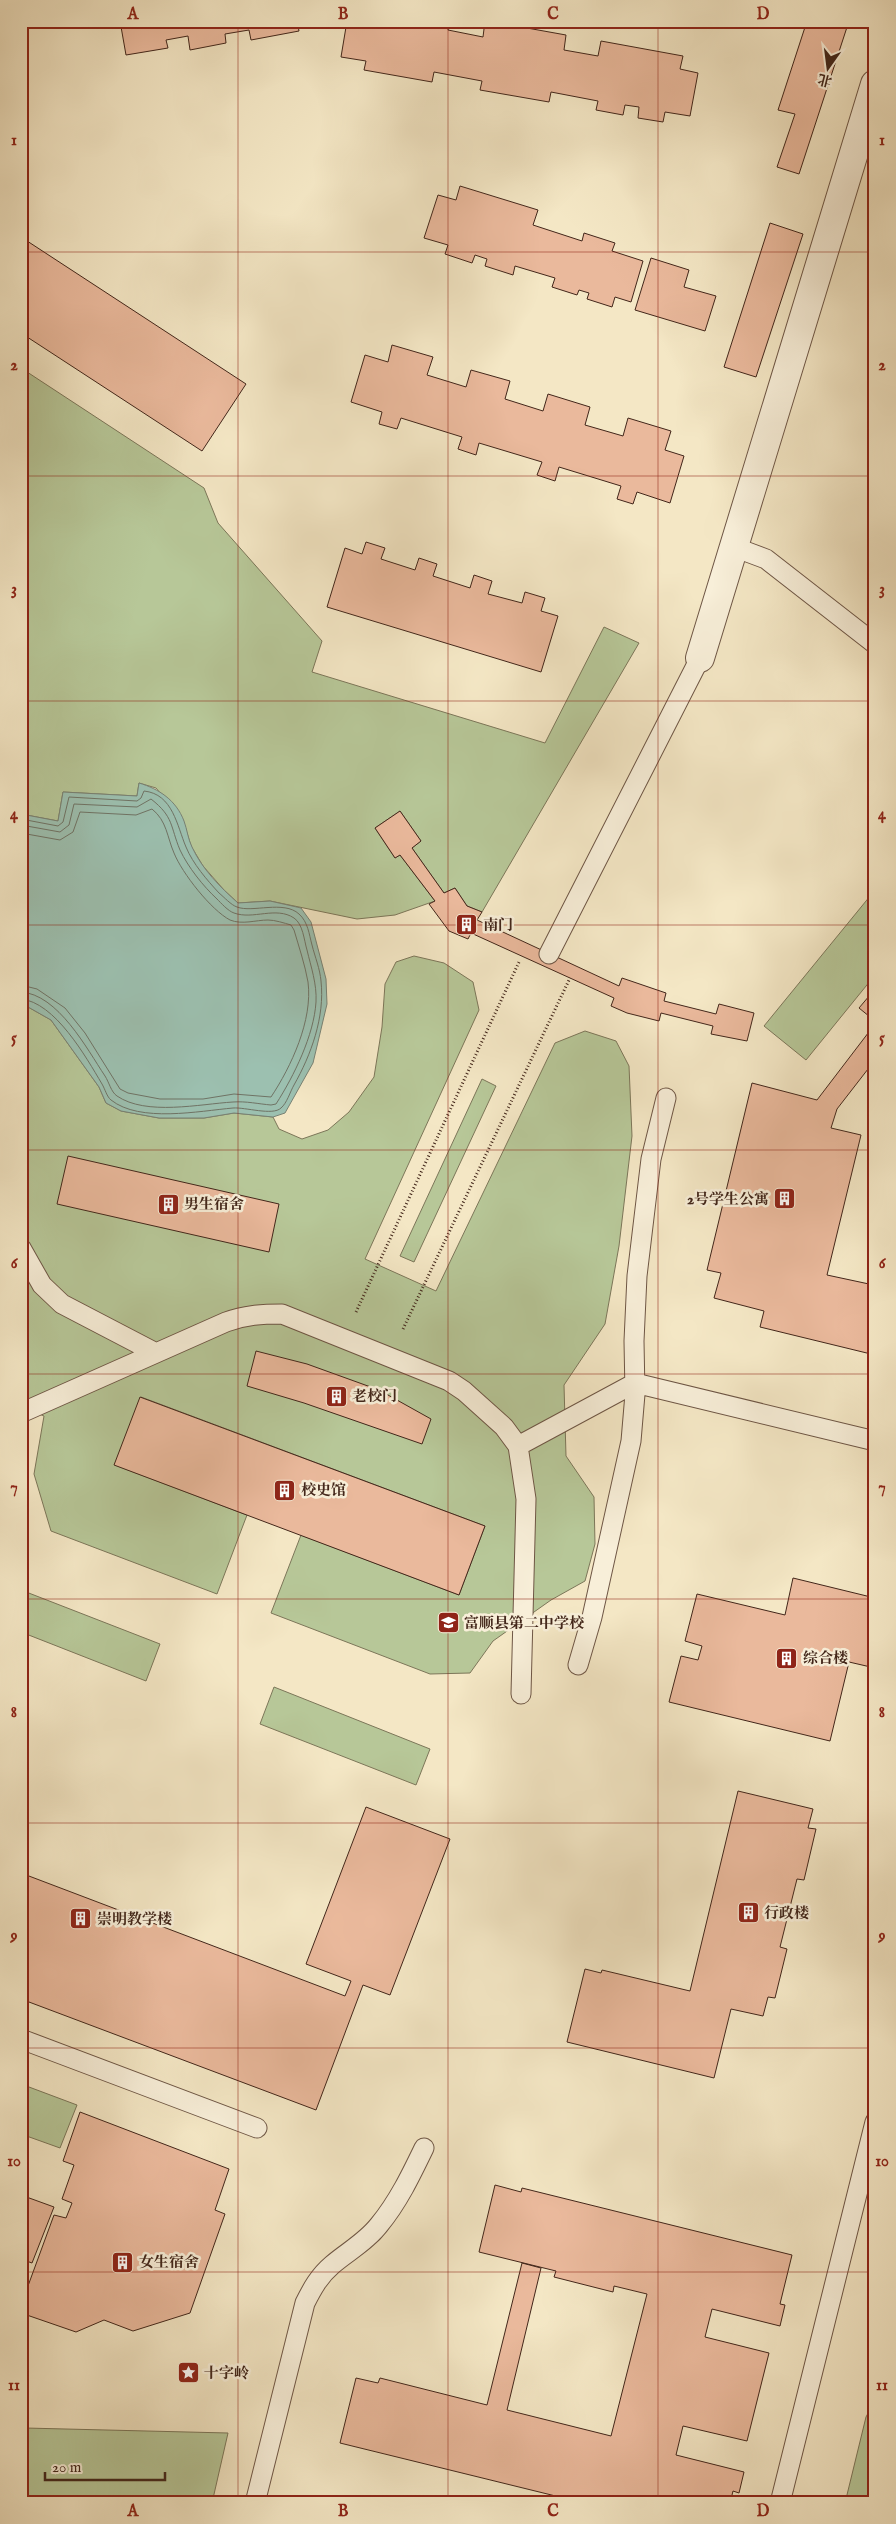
<svg xmlns="http://www.w3.org/2000/svg" width="896" height="2524" viewBox="0 0 896 2524" font-family="'IM FELL English','Noto Serif SC',serif">
<style>
.green{fill:#b7c798;stroke:#7c7659}
.water{fill:#9cc0b0;stroke:#788274}
.lines{fill:none;stroke-linecap:round;stroke-linejoin:round}
.shore{stroke:#6f7365;stroke-width:1}
.building{fill:#eab99c;stroke:#42261a}
.lane-casing{stroke:#6e5645;stroke-width:21}
.street-casing{stroke:#6e5645;stroke-width:30}
.path{stroke:#42261a;stroke-width:3;stroke-dasharray:1 2.5;stroke-linecap:butt}
.lane{stroke:#f8efd9;stroke-width:19}
.street{stroke:#f8efd9;stroke-width:28}
.grid{fill:none;stroke:#8f2418;stroke-width:1;stroke-opacity:0.55}
.labels{text-anchor:middle;stroke-width:5;stroke-linejoin:round;paint-order:stroke}
.poi-label{font-size:15px;font-weight:bold;fill:#42261a;stroke:#f8efd9;text-anchor:start}
.neatline{fill:none;stroke:#8f2418;stroke-width:2}
.grid-label{font-size:16px;text-anchor:middle;font-weight:bold;fill:#8f2418}
</style>
<rect width="100%" height="100%" fill="#f4e7c5"/>
<filter id="stains"><feTurbulence type="fractalNoise" baseFrequency=".004" numOctaves="4"/><feColorMatrix values="0 0 0 0 .2 0 0 0 0 .09 0 0 0 0 .02 0 0 0 .5 -.17"/></filter>
<radialGradient id="worn" r=".72"><stop offset=".6" stop-color="#630" stop-opacity="0"/><stop offset="1" stop-color="#630" stop-opacity=".3"/></radialGradient>
<path class="green" d="M21,368L204,488L218,523L322,641L312,672L545,743L604,627L639,643L482,912L467,906L455,888L444,893L412,848L421,841L400,811L375,828L395,858L400,855L435,901L395,915L357,919L270,901L238,903L224,890L203,866L191,846L183,820L156,788L139,783L137,796L63,792L58,821L21,814Z
M875,890V975L806,1060L764,1026Z
M414,956L444,963L473,982L479,1010L365,1259L436,1291L555,1043L585,1031L616,1041L629,1066L632,1136L619,1246L605,1324L564,1385L566,1456L594,1497L595,1544L585,1581L551,1600L493,1641L470,1673L430,1674L271,1613L301,1535L459,1595L485,1526L141,1397L115,1465L247,1515L217,1594L51,1531L34,1474L44,1416L21,1406V1003L51,1020L99,1087L106,1103L121,1111L159,1118H204L234,1113L273,1117L279,1129L302,1139L328,1130L349,1112L374,1077L382,1027L385,984L396,962Z
M482,1079L496,1086L414,1262L400,1256Z
M21,1590L160,1644L146,1681L21,1632Z
M274,1687L430,1749L416,1785L260,1724Z
M21,2084L77,2105L60,2148L21,2134Z
M875,2400V2503H845L866,2417Z
M25,2428L228,2433L212,2503H21V2429Z"/>
<path class="water" d="M139,783C159,789 176,800 184,821C187,829 188,839 192,847C202,869 220,887 238,903L270,901L301,908L311,922L326,979L327,1004L313,1063L285,1113L273,1117L234,1113L204,1118H159L121,1111L106,1103L99,1087L51,1020L21,1003V814L58,821L63,792L137,796Z"/>
<g class="lines">
<path class="shore" d="M21,819L58,826L63,822L69,797L137,801L141,798L144,791C173,794 177,826 186,847C193,864 207,880 219,893C224,897 231,905 237,907C252,913 284,900 299,914C308,922 309,934 312,945C315,957 320,969 321,981C325,1017 311,1055 294,1085C290,1092 287,1103 281,1108C273,1116 245,1107 233,1108C199,1111 140,1123 111,1100C107,1097 105,1089 102,1084C86,1057 55,1002 21,999
M21,825L60,832L69,825L74,804L137,807L151,799C174,817 170,826 180,850C188,867 203,886 217,899C221,903 228,911 234,913C253,920 276,906 294,918C303,924 304,940 307,950C311,967 317,984 316,1002C314,1035 294,1076 276,1104L271,1105C259,1104 246,1101 233,1102C200,1104 146,1116 117,1096C111,1092 109,1082 105,1076C87,1049 58,994 21,992
M21,833L60,840L73,832L80,812L136,815L152,809C167,821 167,837 174,853C182,873 211,910 230,920C242,925 256,920 268,920C275,920 284,923 291,925L294,930C299,947 305,965 308,982C313,1020 291,1067 271,1097L234,1094L203,1099H160L128,1093L120,1089L85,1033L65,1008L37,989L21,985"/>
</g>
<path class="building" d="M120,21H297L299,31L251,40L249,30L225,34L226,43L190,50L188,36L166,40L168,48L126,55Z
M347,21H450L448,30L483,37L485,21H488L566,35L564,50L598,56L601,41L683,56L680,69L698,73L690,116L665,112L663,122L638,118L639,107L625,105L623,115L596,110L598,101L551,92L549,102L480,90L482,81L434,72L432,82L364,70L366,61L341,57Z
M807,21H849L799,174L777,167L795,114L778,110Z
M460,186L538,210L533,225L582,241L584,233L615,243L612,251L643,261L631,302L615,297L612,307L587,299L589,293L579,290L577,295L552,287L555,278L515,266L513,275L485,266L487,259L475,255L472,263L445,254L448,245L424,238L438,195L456,200Z
M770,223L803,234L756,377L724,367Z
M21,237L246,384L202,451L21,333Z
M651,258L689,270L684,287L716,296L705,331L635,310Z
M392,345L433,357L427,375L466,387L471,370L510,381L505,399L543,411L548,394L590,407L585,425L623,436L628,418L671,431L665,450L684,456L670,503L637,492L633,504L617,499L621,486L559,467L555,481L537,475L542,462L479,443L476,455L458,449L462,437L401,418L397,429L379,424L382,412L351,402L365,355L388,362Z
M366,542L385,548L381,559L415,570L419,558L437,564L433,576L470,588L474,575L492,581L488,594L522,603L525,592L545,598L541,611L558,616L541,672L327,607L345,548L362,554Z
M400,811L421,841L412,848L444,893L455,888L467,906L482,912L477,920L619,986L622,978L666,993L664,1001L716,1014L719,1004L754,1013L747,1041L711,1034L713,1026L661,1013L659,1021L627,1013L611,1006L614,998L471,933L468,939L449,931L429,904L435,901L400,855L395,858L375,828Z
M875,989V1021L859,1008Z
M875,1024V1060L837,1109L831,1128L861,1135L827,1275L869,1284L875,1262V1355L760,1327L764,1311L714,1298L721,1273L707,1270L752,1083L817,1100Z
M68,1156L279,1204L269,1252L57,1204Z
M256,1351L307,1364L379,1390L431,1419L422,1444L304,1403L247,1386Z
M140,1397L485,1526L459,1595L114,1465Z
M793,1578L875,1598V1668L849,1662L830,1741L669,1702L681,1656L698,1660L702,1646L685,1641L697,1594L785,1615Z
M738,1791L813,1809L808,1828L816,1829L804,1880L797,1879L780,1947L787,1949L775,1998L768,1997L763,2016L731,2009L714,2078L567,2042L585,1969L601,1973L602,1970L690,1991Z
M366,1807L450,1839L390,1995L363,1985L316,2110L21,1999V1873L345,1996L351,1981L306,1964Z
M80,2112L229,2169L215,2210L225,2214L190,2313L133,2331L104,2320L76,2332L21,2313V2305L54,2215L66,2218L72,2203L62,2199L74,2165L63,2161Z
M495,2185L521,2192L522,2188L792,2255L780,2304L785,2305L780,2326L712,2309L705,2337L769,2353L747,2441L683,2426L676,2455L744,2472L739,2493L733,2491L730,2503H584L340,2443L356,2378L378,2383L380,2378L487,2405L522,2263L541,2268L507,2410L611,2436L647,2294L614,2286L613,2292L554,2277L556,2271L479,2252Z
M21,2195L54,2207L32,2263L21,2259Z"/>
<g class="lines">
<defs>
<path id="lane" d="M734,547L766,559L875,644
M549,954L700,658
M21,1248L42,1285L62,1304L156,1353
M21,1413L226,1322C245,1315 262,1314 282,1314L449,1381L464,1391L504,1427L518,1446L526,1499L521,1694
M518,1446L635,1383L875,1441
M578,1665L592,1617L631,1441L635,1394L634,1341L637,1276L651,1159L666,1098
M21,2039L257,2128
M255,2503L305,2303C312,2289 319,2276 332,2265C347,2252 366,2242 379,2225C398,2202 411,2175 424,2148
M780,2503L875,2122"/>
<path id="street" d="M700,658L875,84"/>
</defs>
<use href="#lane" class="lane-casing"/>
<use href="#street" class="street-casing"/>
<path class="path" d="M356,1312L519,962
M403,1329L570,978"/>
<use href="#lane" class="lane"/>
<use href="#street" class="street"/>
</g>
<path class="grid" d="M238,21V2503M448,21V2503M658,21V2503M21,252H875M21,476H875M21,701H875M21,925H875M21,1150H875M21,1374H875M21,1599H875M21,1823H875M21,2048H875M21,2272H875"/>
<defs>
<symbol id="building-square" viewBox="-11 -11 22 22"><rect x="-9" y="-9" width="18" height="18" rx="4" fill="#8f2418" stroke="#f8efd9"/><path d="M-4-6H4V6H1V3H-1V6H-4ZM-2.5-4.3h1.7v1.8h-1.7ZM.8-4.3h1.7v1.8H.8ZM-2.5-1h1.7V.8h-1.7ZM.8-1h1.7V.8H.8Z" fill="#fff"/></symbol>
<symbol id="school-square" viewBox="-11 -11 22 22"><rect x="-9" y="-9" width="18" height="18" rx="4" fill="#8f2418" stroke="#f8efd9"/><path d="M0-5L7-2L0 1L-7-2ZM-4 1L0 2.5L4 1V4Q0 6-4 4Z" fill="#fff"/></symbol>
<symbol id="sight-square" viewBox="-11 -11 22 22"><rect x="-9" y="-9" width="18" height="18" rx="4" fill="#8f2418" stroke="#f8efd9"/><path d="M0-6L1.8-2.2L6-1.7L2.9 1.2L3.7 5.4L0 3.3L-3.7 5.4L-2.9 1.2L-6-1.7L-1.8-2.2Z" fill="#fff"/></symbol>
</defs>
<g fill-rule="evenodd">
<use href="#building-square" x="454" y="912" width="25" height="25"/>
<use href="#building-square" x="772" y="1186" width="25" height="25"/>
<use href="#building-square" x="156" y="1192" width="25" height="25"/>
<use href="#building-square" x="324" y="1384" width="25" height="25"/>
<use href="#building-square" x="272" y="1478" width="25" height="25"/>
<use href="#school-square" x="436" y="1610" width="25" height="25"/>
<use href="#building-square" x="774" y="1646" width="25" height="25"/>
<use href="#building-square" x="736" y="1900" width="25" height="25"/>
<use href="#building-square" x="68" y="1906" width="25" height="25"/>
<use href="#building-square" x="110" y="2250" width="25" height="25"/>
<use href="#sight-square" x="176" y="2360" width="25" height="25"/>
</g>
<g class="labels">
<g class="poi-label">
<text x="483" y="930">南门</text>
<text x="769" y="1204" text-anchor="end">2号学生公寓</text>
<text x="184" y="1209">男生宿舍</text>
<text x="352" y="1401">老校门</text>
<text x="301" y="1495">校史馆</text>
<text x="464" y="1628">富顺县第二中学校</text>
<text x="803" y="1663">综合楼</text>
<text x="764" y="1918">行政楼</text>
<text x="97" y="1924">崇明教学楼</text>
<text x="139" y="2267">女生宿舍</text>
<text x="204" y="2378">十字岭</text>
</g>
</g>
<rect width="896" height="2524" fill="none" stroke="#f4e7c5" stroke-width="55"/>
<g transform="translate(828 68) rotate(194)" stroke="#f8efd9" stroke-width="4" paint-order="stroke">
<path d="M0-4L9 19L0 12L-9 19Z" fill="#42261a"/>
<text y="-8" font-size="14" font-weight="bold" text-anchor="middle" fill="#42261a">北</text>
</g>
<path d="M45 2472v8h120v-8" fill="none" stroke="#42261a" stroke-width="2.5"/>
<text x="52" y="2472" font-size="15" fill="#42261a" stroke="#f8efd9" stroke-width="4" paint-order="stroke">20 m</text>
<rect x="28" y="28" width="840" height="2468" class="neatline"/>
<g class="grid-label">
<text x="133" y="19">A</text>
<text x="343" y="19">B</text>
<text x="553" y="19">C</text>
<text x="763" y="19">D</text>
<text x="14" y="145">1</text>
<text x="882" y="145">1</text>
<text x="14" y="370">2</text>
<text x="882" y="370">2</text>
<text x="14" y="594">3</text>
<text x="882" y="594">3</text>
<text x="14" y="819">4</text>
<text x="882" y="819">4</text>
<text x="14" y="1043">5</text>
<text x="882" y="1043">5</text>
<text x="14" y="1268">6</text>
<text x="882" y="1268">6</text>
<text x="14" y="1492">7</text>
<text x="882" y="1492">7</text>
<text x="14" y="1717">8</text>
<text x="882" y="1717">8</text>
<text x="14" y="1941">9</text>
<text x="882" y="1941">9</text>
<text x="14" y="2166">10</text>
<text x="882" y="2166">10</text>
<text x="14" y="2390">11</text>
<text x="882" y="2390">11</text>
<text x="133" y="2516">A</text>
<text x="343" y="2516">B</text>
<text x="553" y="2516">C</text>
<text x="763" y="2516">D</text>
</g>
<rect width="100%" height="100%" filter="url(#stains)"/>
<rect width="100%" height="100%" fill="url(#worn)"/>
</svg>
